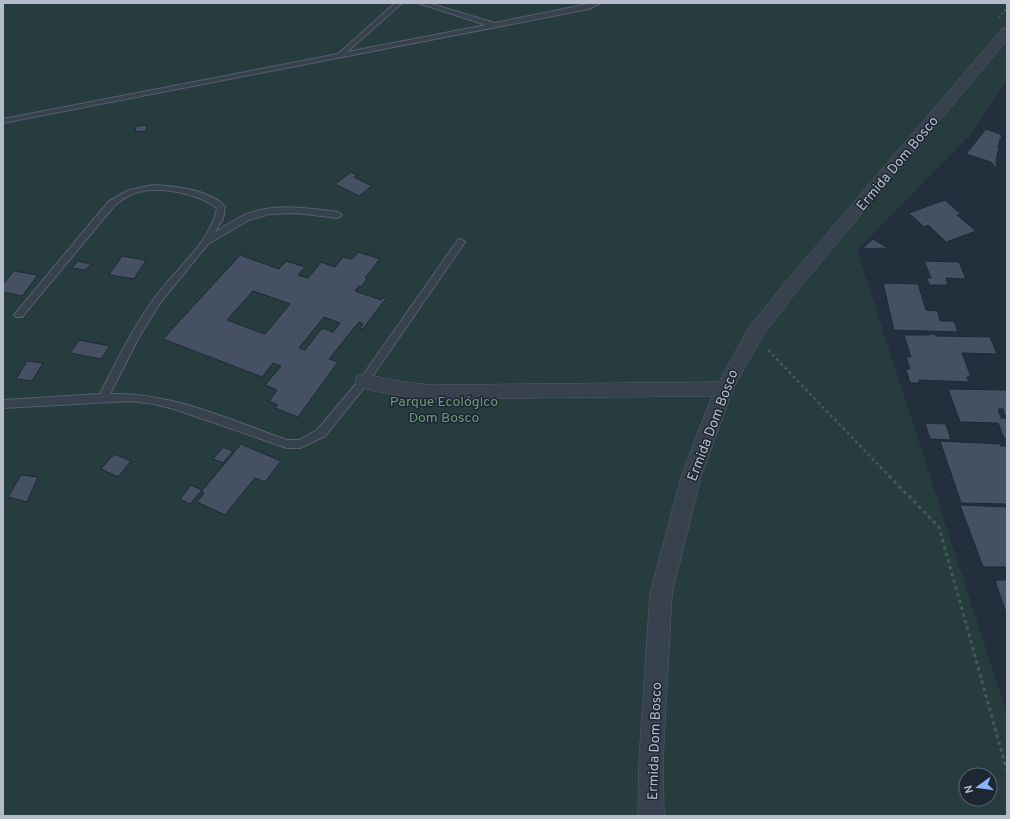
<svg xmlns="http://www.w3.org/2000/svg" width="1010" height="819" viewBox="0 0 1010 819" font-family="Overpass,sans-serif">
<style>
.green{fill:#263c3f;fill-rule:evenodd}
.building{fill:#455162;stroke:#1f2835;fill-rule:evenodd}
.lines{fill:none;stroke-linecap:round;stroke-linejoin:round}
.lane-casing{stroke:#565f6c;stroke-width:2}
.street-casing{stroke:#565f6c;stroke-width:1}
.path-far2{stroke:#44595c;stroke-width:2;stroke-dasharray:2 2;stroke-linecap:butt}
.path-far1{stroke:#44595c;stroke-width:2.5;stroke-dasharray:3 3;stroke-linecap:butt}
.path{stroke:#44595c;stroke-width:3;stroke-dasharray:3.5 3.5;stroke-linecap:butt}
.lane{fill:#38414e;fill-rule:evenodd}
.street{fill:#38414e;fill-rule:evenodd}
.labels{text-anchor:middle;stroke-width:3;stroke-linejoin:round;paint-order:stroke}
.street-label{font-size:14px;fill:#b4bcc9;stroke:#1d2633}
.park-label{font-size:14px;fill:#6b9a76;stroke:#1d2633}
</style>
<rect width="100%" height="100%" fill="#242f3e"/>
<path class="green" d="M3,3H1007V79L971,134L857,250L1007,714V816H3ZM966,775H990V799H966Z"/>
<path class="building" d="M147,125L146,131L135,132L136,126Z
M986,129L1002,135L1001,137L1004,138L1000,139L998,148L1002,149L998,150L996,162L997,169L991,162L966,154Z
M351,172L357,175L354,177L372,186L359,196L335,184Z
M945,200L961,214L957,215L976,231L946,242L928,225L924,227L909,213Z
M873,239L888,248L862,249Z
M358,252L380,259L365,278L367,279L361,287L359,286L355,291L381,300L384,297H387L363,329L360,328L363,324L359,322L329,359L338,362L298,417L275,408L278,405L269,401L277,390L265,385L281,366L273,363L262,377L163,339L240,255L279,269L286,261L305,267L298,275L308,278L321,262L335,267L343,257L352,259ZM253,291L290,304L265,334L227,320ZM324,317L340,323L333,332L322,328L305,350L299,348Z
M122,256L146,260L134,279L109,275Z
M78,261L91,264L85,270L72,268Z
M924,261L959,262L966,279L946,278L948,285H929L927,278H931Z
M14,271L38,275L22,296L3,292V284Z
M883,283L918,284L926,310L938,311L940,321H954L958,332L894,330Z
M929,334H935L936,336L990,337L997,354L962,353L971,377H967L969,382L919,380L920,383H910L906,369H910L906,357H911L904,335H930Z
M79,340L110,346L101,359L70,353Z
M27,361L43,363L32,381L16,379Z
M1005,387H1007V439L1004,438L998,423L960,422L948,389L1006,390ZM998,409H1003L1006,418H1001Z
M925,423L946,424L951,440L930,439Z
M940,441L1000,444L1001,446H1007V504L961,503Z
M241,444L281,461L265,482L255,478L225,515L197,502L204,493L201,492Z
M223,447L233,451L223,463L213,459Z
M114,454L131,461L118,477L101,469Z
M21,475L38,477L27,502L8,497Z
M191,485L202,490L190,504L180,499Z
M960,505L1007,507V567H983Z
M995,580H1007V616Z"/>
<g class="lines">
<defs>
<path id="lane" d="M395,3H402L347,52L486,25L418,3H428L495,23L593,3H601L589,9L3,123V119L338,54Z
M153,185C173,186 212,190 225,207L223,219L215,232C224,227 233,221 242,216C272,202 306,208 338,212L342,215L338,218L296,213L270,214L249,220L208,244L160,303L139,337L110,394C171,392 230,420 287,440H299L317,430L361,378L458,240L461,239L465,242L367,384L325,436L300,448H287L174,409L154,404L131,401L3,408V400L100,394C116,362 132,330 153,300C172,272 211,243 217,208C200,194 160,186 139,192C130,194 122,199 115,205L22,317H16L14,315L109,201L129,190Z"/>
<path id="street" d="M1007,28V40L796,292L761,338L733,389L701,477L672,594L663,760L664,816H638L639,760L650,594L681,477L712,396L432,399C407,397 381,394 357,386L355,381L357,376L364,374L403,382L432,385L719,382L748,329L784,284L1002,29Z"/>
</defs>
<use href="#lane" class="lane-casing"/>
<use href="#street" class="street-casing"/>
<path class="path-far2" d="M999,17L1007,8"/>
<path class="path-far1" d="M768,350L890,477"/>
<path class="path" d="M889,476L939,527L1007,771"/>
<use href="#lane" class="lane"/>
<use href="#street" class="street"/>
</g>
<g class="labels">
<g class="street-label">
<text transform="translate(897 163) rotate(-50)" y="5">Ermida Dom Bosco</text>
<text transform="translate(712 425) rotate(-69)" y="5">Ermida Dom Bosco</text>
<text transform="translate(654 741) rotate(-88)" y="5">Ermida Dom Bosco</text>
</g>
<g class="park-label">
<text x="444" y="406">Parque Ecológico<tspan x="444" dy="16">Dom Bosco</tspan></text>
</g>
</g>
<rect width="1010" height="819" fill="none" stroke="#b4bcc9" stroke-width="8"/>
<g transform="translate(978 787) rotate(256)"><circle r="19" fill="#1d2633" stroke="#59626f"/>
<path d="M0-3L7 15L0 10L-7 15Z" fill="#8ab4f8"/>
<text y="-6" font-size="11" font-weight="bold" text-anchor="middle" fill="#b4bcc9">N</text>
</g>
</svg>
